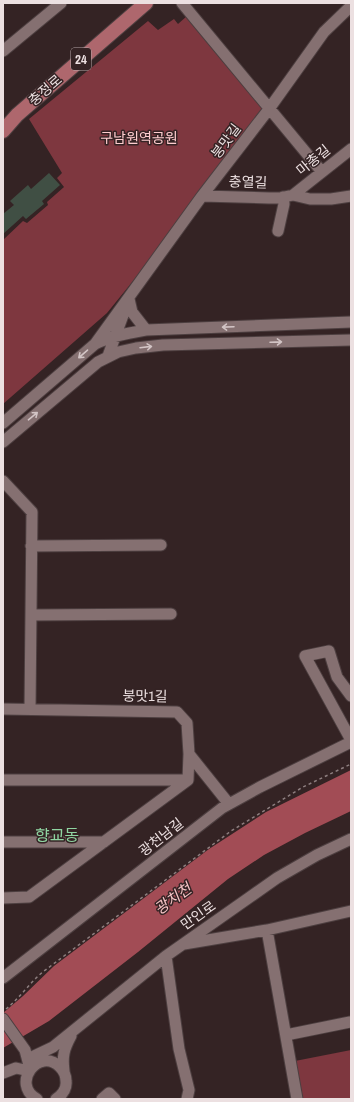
<svg xmlns="http://www.w3.org/2000/svg" width="354" height="1102" viewBox="0 0 354 1102" font-family="'Archivo Narrow','Noto Sans KR',sans-serif">
<style>
.green{fill:#7e373f}
.water{fill:#a24c55}
.building{fill:#404f44}
.lines{fill:none;stroke-linecap:round;stroke-linejoin:round}
.minor-casing{stroke:#4d3f40;stroke-width:13}
.major-casing{stroke:#4d3f40;stroke-width:16}
.path{stroke:#8d7e7f;stroke-width:1.5;stroke-dasharray:3 3;stroke-linecap:butt}
.minor{stroke:#857071;stroke-width:11}
.major{stroke:#ae676d;stroke-width:14}
.oneway{stroke:#d2c4c5}
.labels{text-anchor:middle;stroke-width:3;stroke-linejoin:round;paint-order:stroke}
.shield{fill:#342324;stroke:#b5a7a8;stroke-width:1}
.shield-label{font-size:13px;font-weight:bold;fill:#ece0e1}
.street-label{font-size:14px;fill:#ece0e1;stroke:#342324}
.park-label{font-size:14px;fill:#feccce;stroke:#342324}
.water-label{font-size:15px;font-style:italic;fill:#f6c4c6;stroke:#342324}
.quarter-label{font-size:16px;fill:#8fd4a1;stroke:#342324}
</style>
<rect width="100%" height="100%" fill="#342324"/>
<path class="green" d="M187,16L200,23L271,101L202,196L107,313L3,404V240L23,221L27,223L48,205L47,202L64,187L57,178L62,173L29,119L148,21L158,30L174,19L178,24Z
M351,1050V1099H303L295,1061Z"/>
<path class="water" d="M351,770V811L305,833L264,855L228,879L138,952L49,1021L3,1048V1013L23,996L54,966L209,849L266,812Z"/>
<path class="building" d="M49,173L60,185L42,201L44,204L26,219L23,216L3,234V214L14,205L10,201L28,185L31,189Z"/>
<g class="lines">
<defs>
<path id="minor" d="M182,3L322,172
M3,51L61,3
M293,195L351,149
M202,196L269,198H280L293,195L310,199H331L351,196
M278,231L284,204L283,197
M129,299L132,312L146,330
M95,344L202,196L269,109L324,32L351,6
M108,356L126,307
M3,423L95,344C111,336 129,333 146,330L351,322
M3,442L98,362L118,352L136,348L163,345L351,340
M3,481L32,512L30,709
M31,546L161,545
M31,615L171,614
M351,696L337,677L329,651L305,656L351,740
M3,709L177,712L187,723L189,754L229,804
M3,780H188
M3,842H104
M3,898L29,897L188,780L189,754
M267,930L297,1099
M184,944L267,930L351,911
M166,956L179,1049L189,1090L187,1099
M3,978L222,808L260,787L351,742
M3,1019L25,1050L30,1069
M286,1035L350,1022
M34,1056L53,1047L166,956L250,897L277,878L317,855L351,839
M64,1071C62,1056 64,1049 71,1036
M3,1073L16,1068L29,1071
M37,1099C10,1084 39,1046 60,1067C64,1071 66,1076 66,1081C67,1089 62,1095 56,1099
M102,1099L109,1093L115,1099"/>
<path id="major" d="M3,131L17,115L146,3"/>
</defs>
<use href="#minor" class="minor-casing"/>
<use href="#major" class="major-casing"/>
<path class="path" d="M6,1009C20,998 30,982 44,971L231,831L303,787L351,764"/>
<use href="#minor" class="minor"/>
<use href="#major" class="major"/>
</g>
<defs><path id="oneway-shaft" d="M-6 0H5M1.5-3L5.5 0L1.5 3" fill="none" stroke-width="1.6" stroke-linecap="round" stroke-linejoin="round"/></defs>
<g class="oneway">
<use href="#oneway-shaft" transform="translate(228 327) rotate(178)"/>
<use href="#oneway-shaft" transform="translate(276 342) rotate(-2)"/>
<use href="#oneway-shaft" transform="translate(146 347) rotate(-7)"/>
<use href="#oneway-shaft" transform="translate(83 354) rotate(139)"/>
<use href="#oneway-shaft" transform="translate(33 416) rotate(-40)"/>
</g>
<g class="labels">
<rect class="shield" x="71" y="48" width="20" height="22" rx="3"/>
<g class="shield-label">
<text x="81" y="64">24</text>
</g>
<g class="street-label">
<text transform="translate(45 90) rotate(-41)" y="5">충정로</text>
<text transform="translate(226 141) rotate(-53)" y="5">붕맛길</text>
<text transform="translate(313 160) rotate(-39)" y="5">마총길</text>
<text transform="translate(248 182) rotate(2)" y="5">충열길</text>
<text transform="translate(145 696) rotate(1)" y="5">붕맛1길</text>
<text transform="translate(161 837) rotate(-38)" y="5">광천남길</text>
<text transform="translate(198 915) rotate(-35)" y="5">만인로</text>
</g>
<g class="park-label">
<text x="139" y="143">구남원역공원</text>
</g>
<g class="water-label">
<text transform="translate(173 899) rotate(-36)" y="5">광치천</text>
</g>
<g class="quarter-label">
<text x="57" y="841">향교동</text>
</g>
</g>
<rect width="354" height="1102" fill="none" stroke="#ece0e1" stroke-width="8"/>
</svg>
